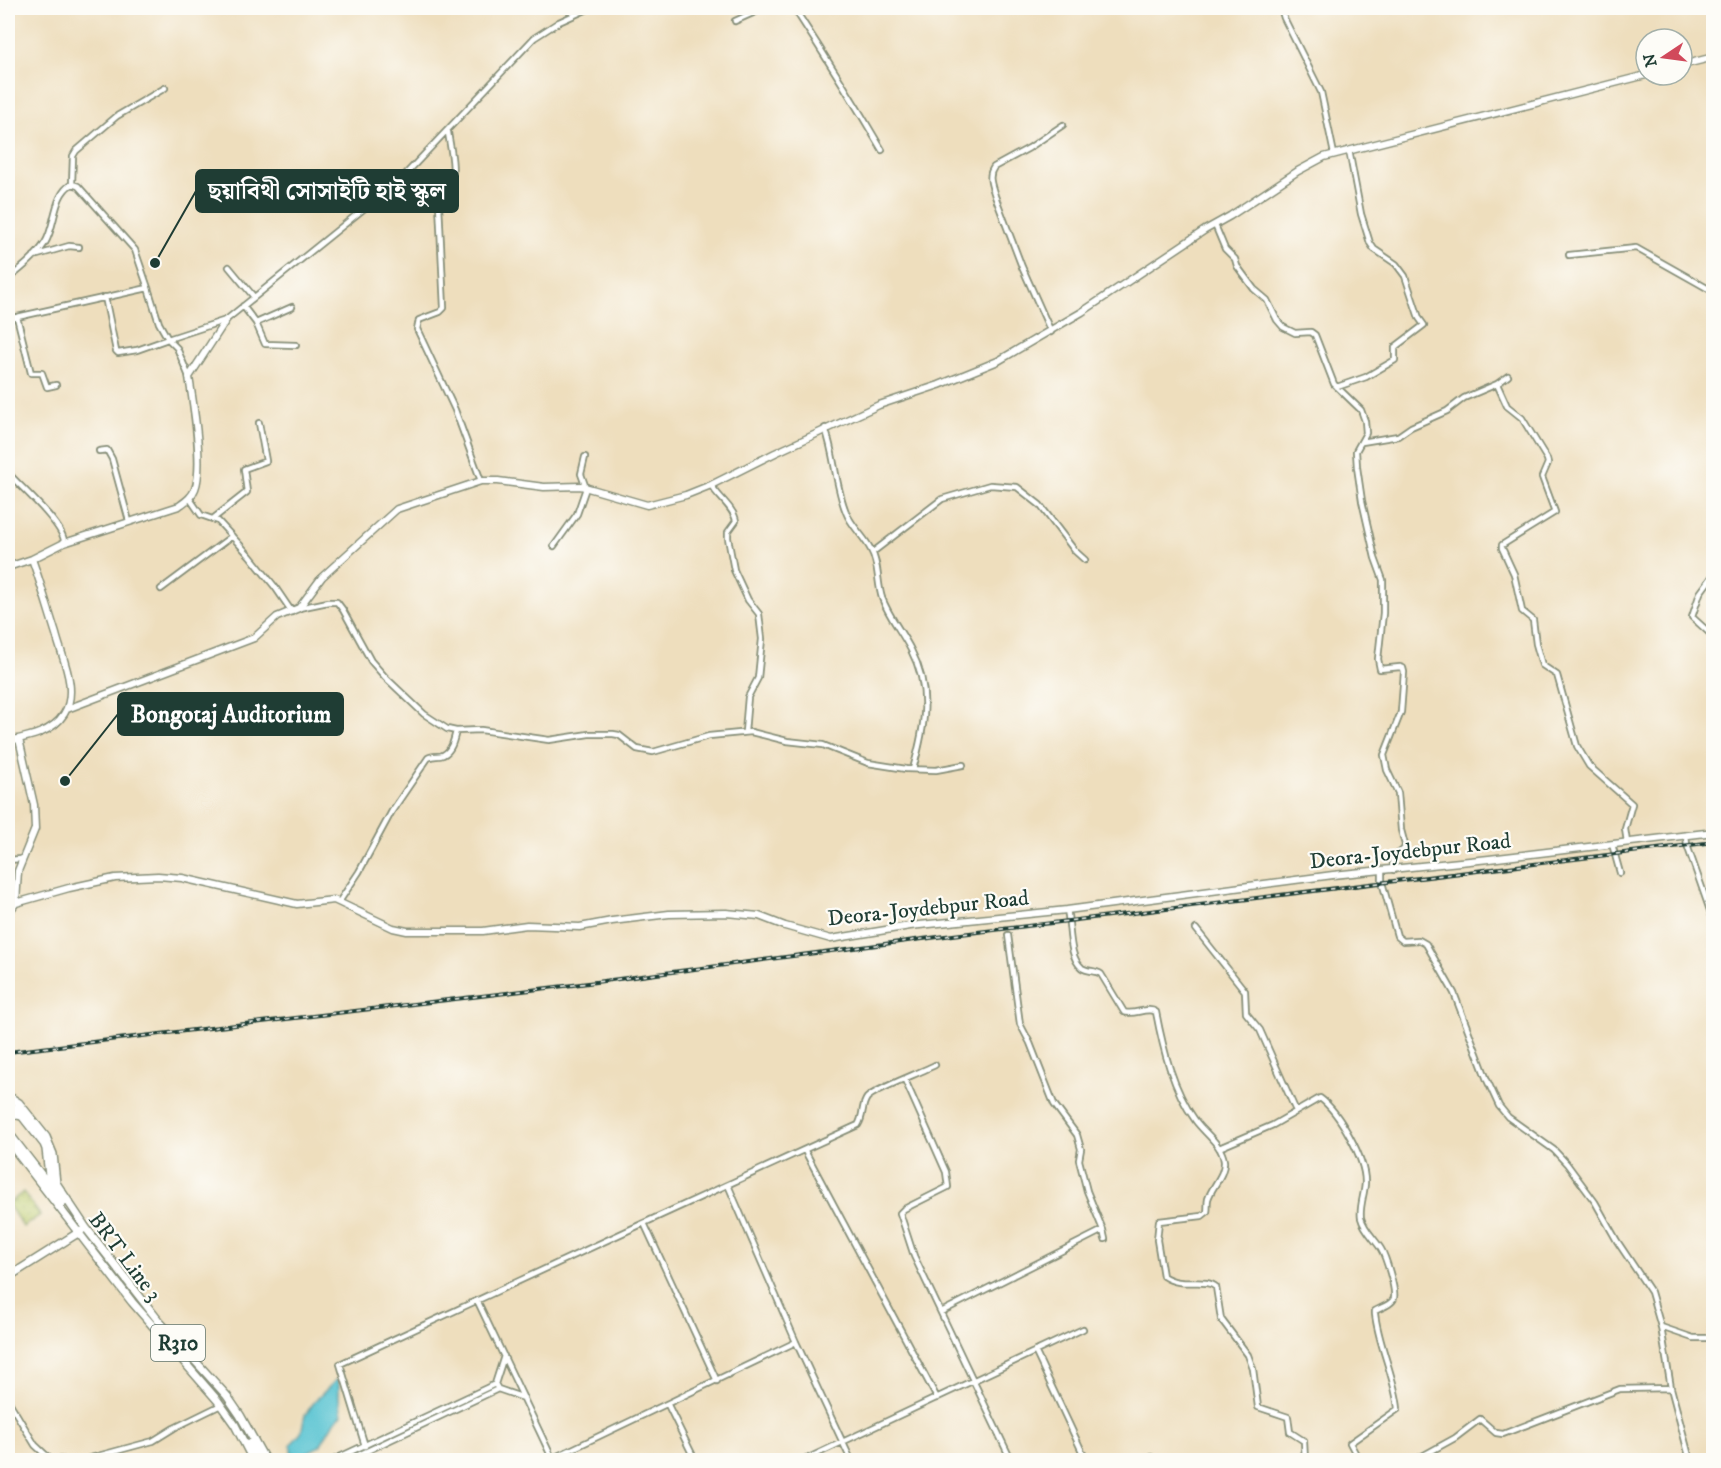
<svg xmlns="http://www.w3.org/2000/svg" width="1721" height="1468" viewBox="0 0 1721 1468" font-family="'IM FELL DW Pica','Noto Serif Bengali',serif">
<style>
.green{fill:url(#green-dots);stroke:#6e8450;stroke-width:1.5}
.water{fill:#57c3d1;stroke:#3b8082;stroke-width:1.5}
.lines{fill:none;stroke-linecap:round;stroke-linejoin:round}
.street-casing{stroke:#868e78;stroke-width:8}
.secondary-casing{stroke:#868e78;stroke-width:9}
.primary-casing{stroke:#868e78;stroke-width:10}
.street{stroke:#fff;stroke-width:4.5}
.secondary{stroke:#fff;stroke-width:6}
.primary{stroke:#fff;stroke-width:7}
.rail-casing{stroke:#1f3d34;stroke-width:4}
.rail{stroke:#fdfcf7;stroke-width:1.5;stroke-dasharray:4.5;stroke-linecap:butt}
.labels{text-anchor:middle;stroke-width:4.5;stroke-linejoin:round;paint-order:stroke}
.shield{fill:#fdfcf7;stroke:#62766e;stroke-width:1.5}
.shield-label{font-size:21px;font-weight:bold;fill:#1f3d34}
.street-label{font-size:22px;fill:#1f3d34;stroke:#fdfcf7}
.leader{fill:none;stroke:#1f3d34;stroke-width:2}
.callout-dot{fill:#1f3d34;stroke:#fdfcf7;stroke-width:2}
.callout{fill:#1f3d34;stroke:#1f3d34;stroke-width:2}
.callout-label{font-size:24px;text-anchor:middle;font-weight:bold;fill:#fff}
</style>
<defs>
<pattern id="green-dots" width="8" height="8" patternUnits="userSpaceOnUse" patternTransform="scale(1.5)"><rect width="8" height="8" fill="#bccb6d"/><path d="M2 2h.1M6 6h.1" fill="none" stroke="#a1af5f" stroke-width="1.8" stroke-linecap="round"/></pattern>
</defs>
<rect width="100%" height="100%" fill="#fdfcf7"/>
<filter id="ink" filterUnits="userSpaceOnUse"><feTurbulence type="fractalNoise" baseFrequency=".0167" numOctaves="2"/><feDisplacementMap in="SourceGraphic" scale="12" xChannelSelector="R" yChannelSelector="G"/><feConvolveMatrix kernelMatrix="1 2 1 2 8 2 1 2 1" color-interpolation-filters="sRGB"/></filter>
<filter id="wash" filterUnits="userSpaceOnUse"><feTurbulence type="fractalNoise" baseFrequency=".008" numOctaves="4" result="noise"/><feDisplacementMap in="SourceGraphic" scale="24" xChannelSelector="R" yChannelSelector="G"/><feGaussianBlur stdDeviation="1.35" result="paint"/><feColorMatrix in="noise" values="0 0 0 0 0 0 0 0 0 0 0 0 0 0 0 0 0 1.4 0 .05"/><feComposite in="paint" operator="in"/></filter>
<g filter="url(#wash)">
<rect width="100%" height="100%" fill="#eedebd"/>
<path class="green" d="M23,1192L40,1215L23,1227L8,1204Z"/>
<path class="water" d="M336,1380H339V1398L342,1415L334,1422L320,1446L300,1456L291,1452V1444L301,1433L305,1415L315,1401Z"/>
</g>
<g filter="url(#ink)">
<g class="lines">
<defs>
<path id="street" d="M794,8C824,54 854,102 882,150
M1281,8L1284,18L1321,92L1334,154
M735,21L764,8
M448,132C450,148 457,171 449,186C447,190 443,194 440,197L439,204L444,308L440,312L419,320L417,329L455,410L481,481
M72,184L73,156L76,151L117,116L165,88
M1215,225L1225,249L1235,259L1237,266L1254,289L1267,300L1277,320L1283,327L1295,333L1311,332L1315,335L1334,384L1361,410L1365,421L1366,433L1356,451L1357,467L1362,501L1375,558L1383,580V613L1378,659L1380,669L1400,667L1403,668L1404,672L1401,712L1384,755L1387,770L1398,793L1401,830L1405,845L1404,849L1392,859L1394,870
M1569,255L1636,248L1714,292
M34,256L69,246L79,247
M229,267L254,297
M8,279C21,269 36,257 45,243C56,226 53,194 72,184L78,186L135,250L148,288
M105,297L116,351L118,353L137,350L168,339L177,348L189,377
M243,306L256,323L265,344L296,345
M17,317L31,373H42L47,387L56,385
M8,319L148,288L159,323L168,339L226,320L402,178L534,38L559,22L590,8
M256,323L292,307
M1051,332L1022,267L995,196C992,186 987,176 994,167L1029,148L1063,125
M1497,384L1507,406L1522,418L1547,459L1548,463L1542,477L1555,512L1502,545V548L1514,574L1522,611L1533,620L1536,644L1542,665L1557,675L1577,746L1589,766L1632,804L1625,829L1627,842
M1337,387L1366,377L1395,360V347L1424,325L1419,318L1405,276L1396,264L1374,249L1370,243L1361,214L1349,150
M825,428C835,455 835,485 846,512C851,526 864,536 871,550C879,563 877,583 882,598C889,617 902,632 911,650C932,690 925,727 913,769
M1362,442L1398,436L1411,427L1447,411L1464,398L1497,384L1508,376
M99,451L107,450L112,459L129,521
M8,473C20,486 66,527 64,543
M711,485C718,497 734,508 736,521L728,532V538L734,570L748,600L759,614L762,639L758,678L748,697L745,732
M190,499L201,515L218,521L250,556L275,587L292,612
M214,518L247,492L244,469L266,461L259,423
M554,546L577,514L586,488L581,474L585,457
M873,552L942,499L990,485L1017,487L1040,505L1075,551L1085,560
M1714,574L1700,593L1692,617L1714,637
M161,589L232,536
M299,608L328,602H337L343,610L371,661L385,677L424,714L447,729L456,731L481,730L549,740L589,734H613L619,735L637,749L653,752L709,736L751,732L787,741L823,745L868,763L906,769L936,770L963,765
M1686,835L1687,845L1714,922
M1612,844L1620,873
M8,860L21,859
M1382,871V882L1397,936L1403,941L1419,940L1426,944L1454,993L1487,1080L1499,1106L1508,1117L1554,1150L1567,1164L1595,1202L1617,1241L1651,1292L1661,1327L1671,1388L1690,1460
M339,902L359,872L392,811L428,758C433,755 439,757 443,755C452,751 454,739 456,731
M1067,910C1071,926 1068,957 1082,968C1088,972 1095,970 1101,974L1124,1012C1134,1016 1147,1006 1156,1012C1163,1049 1173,1090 1195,1120C1204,1133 1222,1144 1224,1161C1225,1175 1212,1186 1208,1199C1207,1203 1208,1208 1207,1212L1202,1216L1159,1221L1157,1240L1163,1276C1182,1289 1205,1277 1216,1287L1221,1319L1248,1355L1253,1369L1258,1407L1288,1417L1290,1432L1304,1441L1305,1460
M1196,929L1245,991L1246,1013L1260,1030L1296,1111
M1008,935L1020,1024L1030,1043L1054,1104L1077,1135L1081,1149L1079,1160L1087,1191L1103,1230L1105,1239
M905,1080L946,1172L948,1187L904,1209L900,1213L914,1256L1011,1460
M1219,1148L1273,1125L1320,1098C1339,1112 1365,1158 1365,1182C1365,1193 1359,1207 1361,1218C1364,1230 1375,1239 1381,1249C1386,1257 1396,1290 1394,1298C1393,1304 1380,1308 1375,1311V1314C1379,1347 1395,1377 1398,1409L1350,1443L1359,1460
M805,1151L937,1398
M728,1185L796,1342L851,1460
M477,1300L553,1460
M941,1312L1103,1230
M1661,1327L1693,1338H1714
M1035,1351L1086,1460
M504,1356L495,1384L498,1389L524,1398
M717,1381L644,1223L858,1125C864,1116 861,1106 867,1098C873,1090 922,1072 935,1065
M8,1400L35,1445L50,1459L66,1460
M668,1405L695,1460
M365,1446L340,1364L644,1223
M83,1460L153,1441L174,1428L221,1405
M333,1460L495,1384
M348,1460L498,1389
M549,1460L796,1342
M804,1460L1083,1329
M1142,1460L1151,1457
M1415,1460L1455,1438L1480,1419L1496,1433L1503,1434L1620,1389L1671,1388"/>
<path id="secondary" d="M1682,65L1714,57
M8,567L32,559L64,543L179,506C186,501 192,497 195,489C204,466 193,402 189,377L226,320
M67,709L254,638L277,617L299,608L322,577L397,509L481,481H498L544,487L581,486L647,505L686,495L711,485L775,453L879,405L939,385L998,361L1082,312L1205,230L1230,216L1298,171L1324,157L1646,75
M8,741C28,737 52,733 64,714C79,690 62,658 56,634C48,609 41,584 32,559
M16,903L69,888L115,878L158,876L182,878L297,904L334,900L393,928L407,931H483L527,925L580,927L612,921L669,914L726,913L759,916L785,926L831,939L910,926L1067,910L1333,875L1489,859L1714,832
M8,913L16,903L18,871L35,829L34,805L19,739"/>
<path id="primary" d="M8,1096L19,1103L46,1137L53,1154L56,1183L86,1228L158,1320L227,1396L240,1415L265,1460
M8,1111L13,1108L24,1110
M8,1117L13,1114L22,1116L44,1144L46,1149L50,1184
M8,1132L63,1203
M8,1141L132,1302L218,1401L235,1425L253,1460
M8,1277L81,1231
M250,1443L259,1460"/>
</defs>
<use href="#street" class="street-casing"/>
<use href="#secondary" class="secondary-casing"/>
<use href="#primary" class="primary-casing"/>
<use href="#street" class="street"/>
<use href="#secondary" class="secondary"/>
<use href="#primary" class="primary"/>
<defs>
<path id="rail" d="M8,1052L573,985L953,935L1714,842"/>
</defs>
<use href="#rail" class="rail-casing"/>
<use href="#rail" class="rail"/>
</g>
</g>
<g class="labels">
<rect class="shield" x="151" y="1325" width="54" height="36" rx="4.5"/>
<g class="shield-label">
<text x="178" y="1350">R310</text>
</g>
<g class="street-label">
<text transform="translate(1410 850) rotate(-6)" y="8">Deora-Joydebpur Road</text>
<text transform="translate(928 907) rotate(-6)" y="8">Deora-Joydebpur Road</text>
<text transform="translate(126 1256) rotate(53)" y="8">BRT Line 3</text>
</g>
</g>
<path class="leader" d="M155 263L196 191M65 781L118 714"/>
<g class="callout-dot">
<circle cx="155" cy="263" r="6"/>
<circle cx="65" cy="781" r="6"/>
</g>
<g class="callout">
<rect x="196" y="170" width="262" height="42" rx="6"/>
<rect x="118" y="693" width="225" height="42" rx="6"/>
</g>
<g class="callout-label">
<text x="327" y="199">ছয়াবিথী সোসাইটি হাই স্কুল</text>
<text x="231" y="722">Bongotaj Auditorium</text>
</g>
<rect width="1721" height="1468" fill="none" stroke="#fdfcf7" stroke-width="30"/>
<g transform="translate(1664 57) rotate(257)"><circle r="28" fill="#fdfcf7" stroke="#a4b0a9" stroke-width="1.5"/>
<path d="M0-4.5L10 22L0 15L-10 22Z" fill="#d1495b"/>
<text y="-9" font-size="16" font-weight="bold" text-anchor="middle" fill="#1f3d34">N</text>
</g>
</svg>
